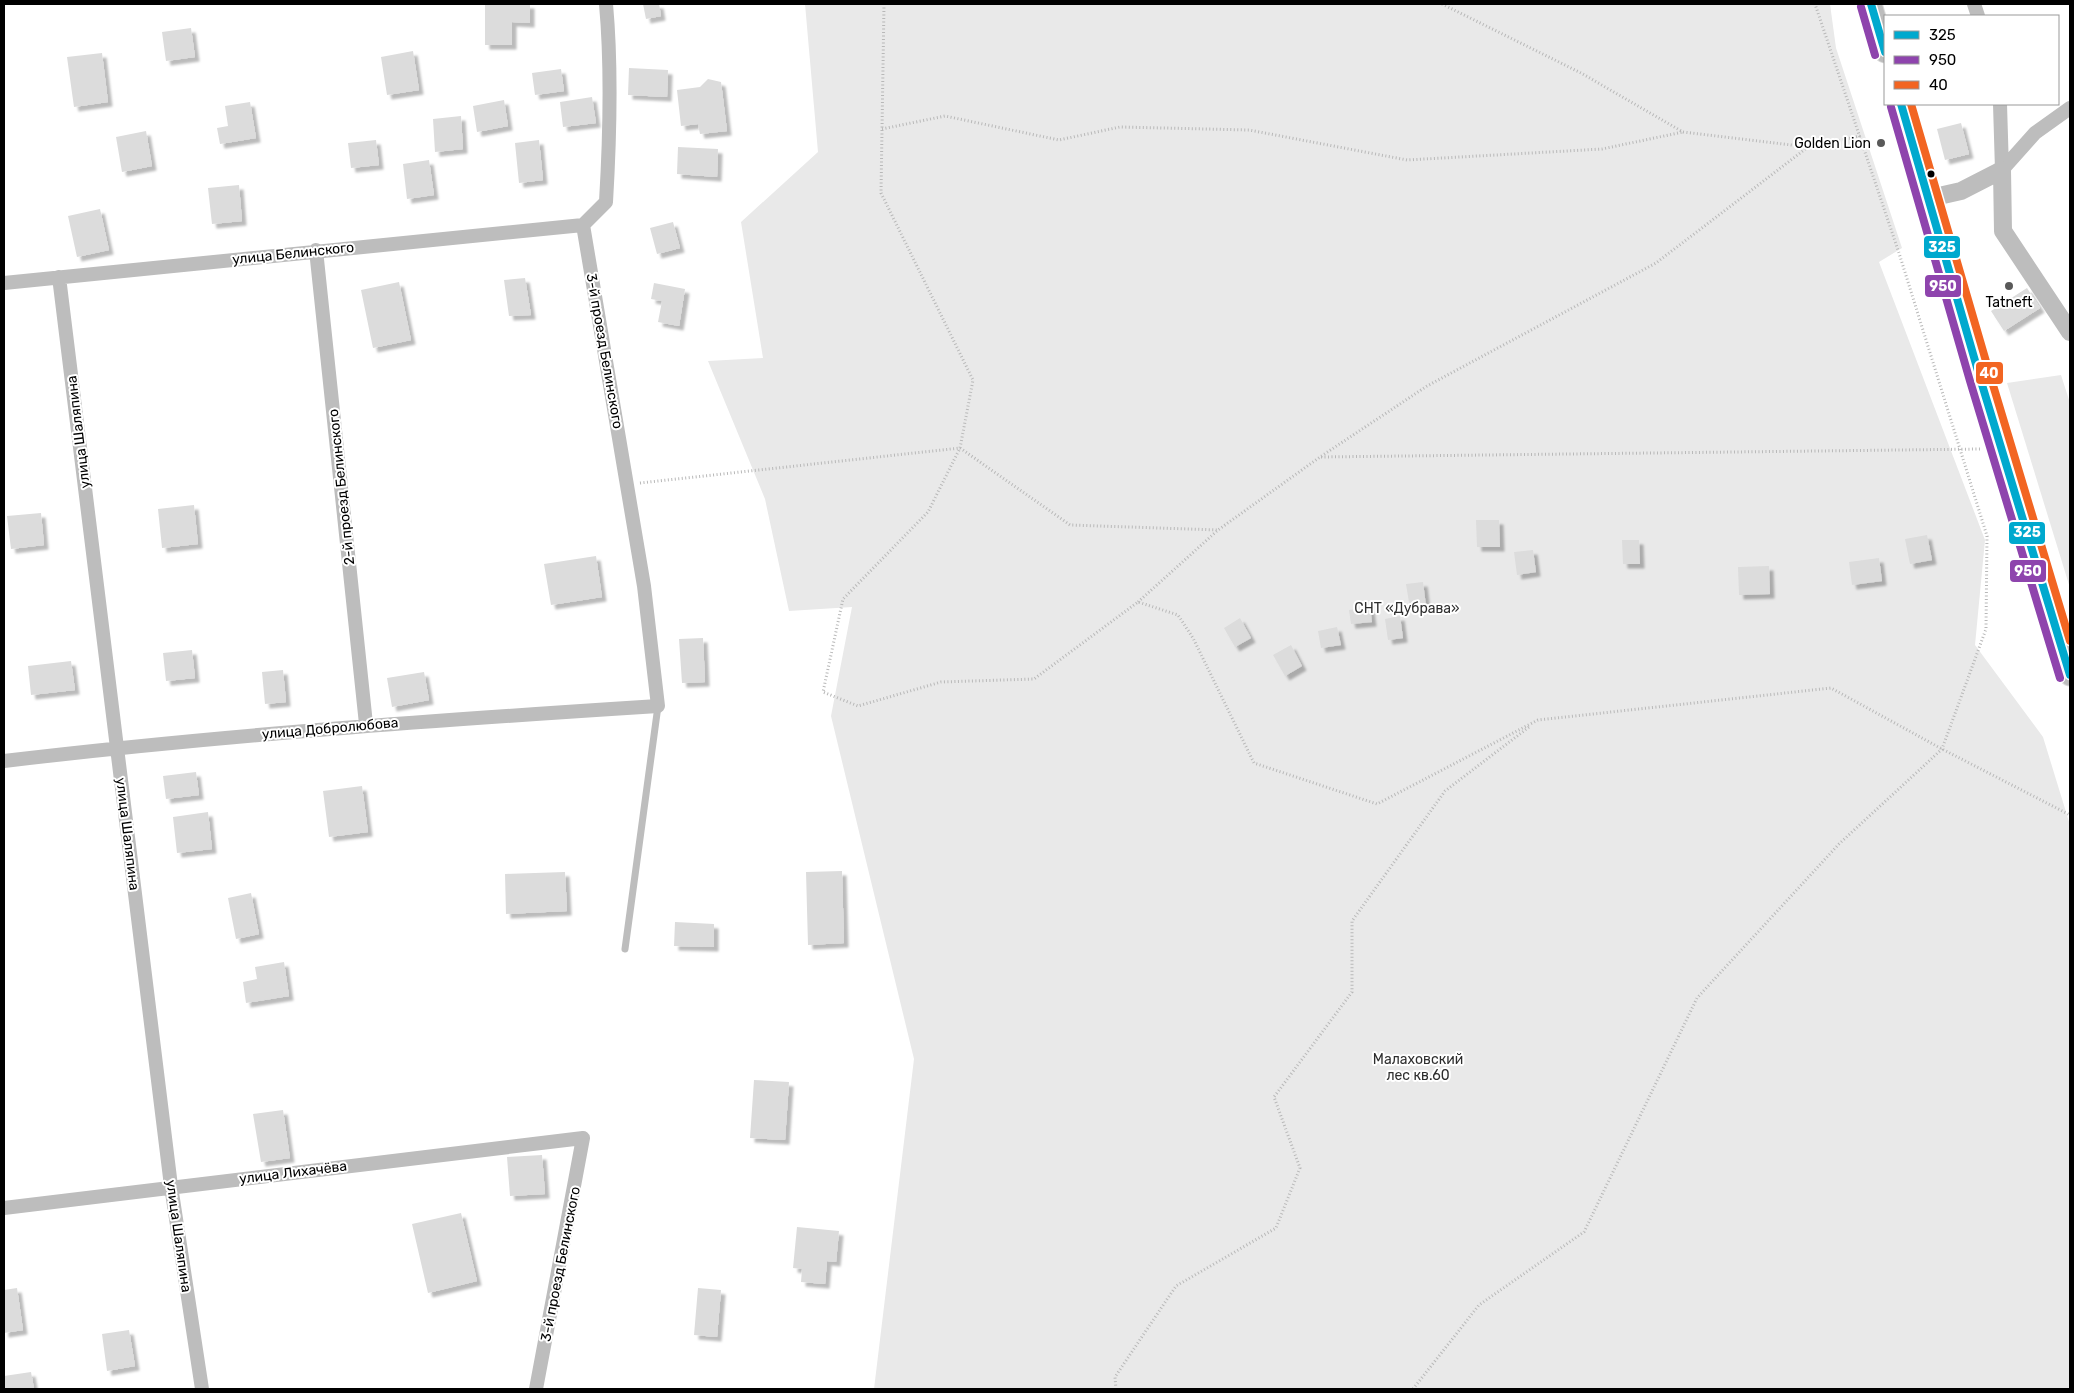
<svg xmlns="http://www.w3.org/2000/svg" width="2074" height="1393" viewBox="0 0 2074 1393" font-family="Rubik,sans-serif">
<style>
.green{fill:#e9e9e9}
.building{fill:#dcdcdc;filter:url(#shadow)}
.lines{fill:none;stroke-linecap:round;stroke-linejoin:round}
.primary-casing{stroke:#dbdbdb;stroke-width:23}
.path{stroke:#b8b8b8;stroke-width:3;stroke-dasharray:1 2.5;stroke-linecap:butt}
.service{stroke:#bdbdbd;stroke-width:7}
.minor{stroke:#bdbdbd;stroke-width:14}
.tertiary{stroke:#bdbdbd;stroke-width:18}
.primary{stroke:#bdbdbd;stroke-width:21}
.bus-1-casing{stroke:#fff;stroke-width:11}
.bus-2-casing{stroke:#fff;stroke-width:11}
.bus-3-casing{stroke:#fff;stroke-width:11}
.bus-1{stroke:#00a9ce;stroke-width:8}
.bus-2{stroke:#8e44ad;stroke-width:8}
.bus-3{stroke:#f26522;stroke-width:8}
.poi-dot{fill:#595959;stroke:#fff;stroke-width:2}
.bus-dot{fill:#000;stroke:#fff;stroke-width:2}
.labels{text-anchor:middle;stroke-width:4;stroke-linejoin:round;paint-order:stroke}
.poi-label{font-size:14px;fill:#000;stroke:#fff;text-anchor:end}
.street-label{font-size:14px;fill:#000;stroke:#fff}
.park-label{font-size:14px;fill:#2e2e2e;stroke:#fff}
.line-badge{stroke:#fff;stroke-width:2}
.badge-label{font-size:14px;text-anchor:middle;font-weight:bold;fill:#fff}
</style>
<defs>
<filter id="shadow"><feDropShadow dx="4.5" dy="4.5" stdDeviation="1" flood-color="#0004"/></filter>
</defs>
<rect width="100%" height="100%" fill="#fff"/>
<path class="green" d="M805,4H1830L1836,48L1902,248L1879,262L1985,540L1975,645L2043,737L2070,825V1389H874L914,1059L831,716L852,607L789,611L765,499L708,361L763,358L741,222L818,152Z
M2061,375L2070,403V588L2007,383Z"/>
<path class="building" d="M485,4H530V23L512,22V45H485Z
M643,4H659L661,16L646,19Z
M191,28L195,57L166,61L162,32Z
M413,51L419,90L387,95L381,57Z
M102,53L108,102L74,107L67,57Z
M629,68L668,70L667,97L628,95Z
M561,69L564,91L535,95L532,73Z
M708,79L721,82L727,131L700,134L698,124L681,126L677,90L700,87Z
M592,97L596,123L563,127L560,102Z
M504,100L508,126L477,132L473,106Z
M250,102L256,138L220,144L217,128L228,126L225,106Z
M461,116L463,149L435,152L433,119Z
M1961,123L1969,154L1945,160L1937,129Z
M146,131L152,166L122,172L116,137Z
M376,140L379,165L351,168L348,143Z
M539,140L543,180L519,183L515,143Z
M678,147L718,149L717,177L677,174Z
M429,160L434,195L407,199L403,164Z
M239,185L242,221L212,224L208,188Z
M100,209L109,250L77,257L68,216Z
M673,222L680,248L657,254L650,228Z
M525,278L531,315L509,316L504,280Z
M399,282L411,340L373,348L361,290Z
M654,283L685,289L679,326L658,322L662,301L651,299Z
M2027,288L2040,308L2004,331L1991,311Z
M194,505L198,544L162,548L158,509Z
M41,513L44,545L11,549L7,516Z
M1476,520H1499L1500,547H1477Z
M1927,535L1932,560L1910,564L1905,539Z
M1622,540H1639L1640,564H1623Z
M1533,550L1536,572L1517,575L1514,552Z
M596,556L602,597L551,605L544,564Z
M1879,558L1882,581L1852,585L1849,562Z
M1769,566L1770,594L1739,595L1738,567Z
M1423,582L1426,606L1410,608L1406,584Z
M1370,607L1372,622L1351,624L1349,610Z
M1400,616L1403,638L1388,640L1385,619Z
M1240,618L1251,638L1235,647L1224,628Z
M1337,627L1341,645L1321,648L1318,631Z
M703,638L705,682L682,683L679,639Z
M1291,645L1302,666L1285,676L1273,655Z
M192,650L195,678L166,681L163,653Z
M71,661L75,690L31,695L28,666Z
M283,670L286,702L265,704L262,672Z
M424,672L429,700L392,707L387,678Z
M196,772L199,795L166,799L163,776Z
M362,786L368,832L329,837L323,791Z
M208,812L212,849L177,853L173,817Z
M842,871L844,943L808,945L806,872Z
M565,872L567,911L506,914L505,874Z
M251,893L259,934L236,939L228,898Z
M675,922L714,924V947L674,946Z
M284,962L289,996L246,1003L243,982L257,979L255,967Z
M754,1080L789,1082L785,1140L750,1138Z
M283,1110L290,1158L261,1162L253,1114Z
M542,1155L545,1194L510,1196L507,1157Z
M461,1213L477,1281L428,1293L412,1224Z
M797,1227L839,1231L836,1262L827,1261L825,1284L801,1282L802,1269L793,1268Z
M17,1288L23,1330L4,1333V1290Z
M698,1288L721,1290L717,1337L694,1335Z
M129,1330L135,1366L107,1371L102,1334Z
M31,1372L34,1389H4V1376Z"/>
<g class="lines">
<defs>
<path id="primary" d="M1871,4L1885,52
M1901,104L1980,378L2070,675"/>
</defs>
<use href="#primary" class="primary-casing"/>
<path class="path" d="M884,4L881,193L973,380L960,448L928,512L843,599L823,692L858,706L941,682L1034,679L1138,602L1178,615L1193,638L1254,763L1377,804L1538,720L1831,688L1942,749L2070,815
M1442,4L1581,73L1683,132L1808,147L1861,136
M882,129L945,116L1059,140L1120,127L1249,130L1407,160L1602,149L1683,132
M1321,457L1982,449
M640,483L960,448L1070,525L1218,530
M1138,602L1218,530L1320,457L1427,386L1656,263L1808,147
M1116,1389L1115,1377L1176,1286L1276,1228L1300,1168L1274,1097L1352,992V921L1445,791L1529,727
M1413,1389L1479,1305L1584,1232L1697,998L1839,844L1942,749L1986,629L1987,536L1899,253L1815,4"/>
<path class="service" d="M625,949L658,706"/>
<path class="minor" d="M1974,4L1978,16
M2000,104L2002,170
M2002,170L2035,133L2070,108
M316,250L366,724
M59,277L171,1186L202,1389
M4,283L583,225
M4,761C221,735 439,720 658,706L644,586L583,225L606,202C610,135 612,70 606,4
M4,1208L583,1138L536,1389"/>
<path class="tertiary" d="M1930,198L1961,191L2002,170L2003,231L2070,332"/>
<use href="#primary" class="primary"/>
<defs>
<path id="bus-1" d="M1871,4L1885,52
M1901,104L1980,378L2070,675"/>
<path id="bus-2" d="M1861,7L1875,55
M1891,107L1970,381L2060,678"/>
<path id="bus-3" d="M1911,104L1990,375L2070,641"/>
</defs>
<use href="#bus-1" class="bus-1-casing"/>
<use href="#bus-2" class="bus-2-casing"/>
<use href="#bus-3" class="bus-3-casing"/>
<use href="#bus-1" class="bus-1"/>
<use href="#bus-2" class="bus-2"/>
<use href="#bus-3" class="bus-3"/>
</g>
<g class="poi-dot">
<circle cx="1881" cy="143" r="5"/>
<circle cx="2009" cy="286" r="5"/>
</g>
<circle class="bus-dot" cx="1931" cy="174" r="4.5"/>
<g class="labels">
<g class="poi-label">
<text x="1871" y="148">Golden Lion</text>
<text x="2009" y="307" text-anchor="middle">Tatneft</text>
</g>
<g class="street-label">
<text transform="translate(293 253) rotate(-6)" y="5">улица Белинского</text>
<text transform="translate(605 351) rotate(80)" y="5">3-й проезд Белинского</text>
<text transform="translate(78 432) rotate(-97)" y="5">улица Шаляпина</text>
<text transform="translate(341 487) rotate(-96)" y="5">2-й проезд Белинского</text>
<text transform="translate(330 728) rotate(-5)" y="5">улица Добролюбова</text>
<text transform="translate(128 834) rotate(83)" y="5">улица Шаляпина</text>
<text transform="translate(293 1172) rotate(-7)" y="5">улица Лихачёва</text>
<text transform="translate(179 1236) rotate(82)" y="5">улица Шаляпина</text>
<text transform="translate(560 1264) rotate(-79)" y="5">3-й проезд Белинского</text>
</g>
<g class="park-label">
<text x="1407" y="613">СНТ «Дубрава»</text>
<text x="1418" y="1064">Малаховский<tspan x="1418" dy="16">лес кв.60</tspan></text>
</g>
</g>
<g class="line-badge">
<rect x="1923" y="235" width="38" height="24" rx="5" fill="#00a9ce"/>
<rect x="1924" y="274" width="38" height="24" rx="5" fill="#8e44ad"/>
<rect x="1975" y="361" width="29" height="24" rx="5" fill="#f26522"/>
<rect x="2008" y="521" width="38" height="24" rx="5" fill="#00a9ce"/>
<rect x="2009" y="559" width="38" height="24" rx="5" fill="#8e44ad"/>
</g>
<g class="badge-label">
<text x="1942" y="252">325</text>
<text x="1943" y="291">950</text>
<text x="1989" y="378">40</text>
<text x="2027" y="537">325</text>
<text x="2028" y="576">950</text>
</g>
<rect width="2074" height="1393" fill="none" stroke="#000000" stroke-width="10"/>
<rect x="1884" y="15" width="175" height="90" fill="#ffffff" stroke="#999999"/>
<rect x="1894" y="31" width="25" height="8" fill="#00a9ce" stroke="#999999"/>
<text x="1929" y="40" font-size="15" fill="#000000">325</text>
<rect x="1894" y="56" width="25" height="8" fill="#8e44ad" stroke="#999999"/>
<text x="1929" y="65" font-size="15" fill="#000000">950</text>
<rect x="1894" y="81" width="25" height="8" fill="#f26522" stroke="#999999"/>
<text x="1929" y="90" font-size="15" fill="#000000">40</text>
</svg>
